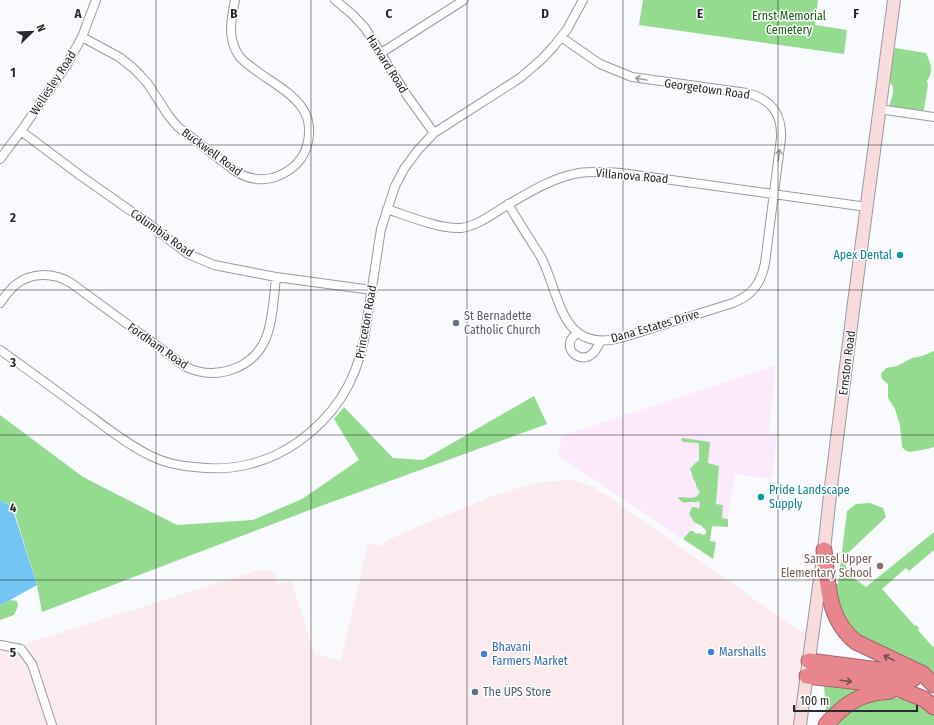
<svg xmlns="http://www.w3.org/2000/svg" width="934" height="725" viewBox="0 0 934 725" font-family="'Fira Sans Condensed',sans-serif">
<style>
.commercial{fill:#fbebee}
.industrial{fill:#fce9fb}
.green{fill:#94db90}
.water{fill:#74c4f4}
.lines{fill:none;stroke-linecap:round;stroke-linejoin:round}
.street-casing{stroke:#979ba3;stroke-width:10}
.secondary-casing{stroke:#979ba3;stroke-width:14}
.highway-casing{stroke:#a4666b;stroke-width:17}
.street{stroke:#fff;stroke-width:8}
.secondary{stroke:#f8dbdd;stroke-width:12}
.highway{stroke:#e7868d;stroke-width:15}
.oneway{stroke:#9e9fa0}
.oneway2{stroke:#744f53}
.grid{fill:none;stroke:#282a2d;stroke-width:1;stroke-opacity:0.55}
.culture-dot{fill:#0f9aa8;stroke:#fff;stroke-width:1.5}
.worship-dot{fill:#6b7280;stroke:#fff;stroke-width:1.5}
.education-dot{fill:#8d6e63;stroke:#fff;stroke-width:1.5}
.shop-dot{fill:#3f7fe0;stroke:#fff;stroke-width:1.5}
.service-dot{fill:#5c6f8a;stroke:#fff;stroke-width:1.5}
.labels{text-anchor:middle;stroke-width:3;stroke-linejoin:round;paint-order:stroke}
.park-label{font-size:12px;fill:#186118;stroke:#fff}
.street-label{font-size:12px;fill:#282a2d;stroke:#fff}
.culture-label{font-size:12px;fill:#0d838f;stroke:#fff;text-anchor:end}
.worship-label{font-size:12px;fill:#5b616d;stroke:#fff;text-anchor:start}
.education-label{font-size:12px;fill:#785e54;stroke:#fff;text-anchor:end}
.shop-label{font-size:12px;fill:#366cbe;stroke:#fff;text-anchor:start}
.service-label{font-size:12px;fill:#4e5e75;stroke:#fff;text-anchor:start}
.grid-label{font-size:13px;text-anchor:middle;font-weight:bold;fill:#282a2d;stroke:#fff;stroke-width:3;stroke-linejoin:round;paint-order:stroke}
</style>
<rect width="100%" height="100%" fill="#f8fafd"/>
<path class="commercial" d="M573,480L591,486L608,496L683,549L794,627L813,635L800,725H0V645L21,649L31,642L258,570L265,569L270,570L275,574L278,584L291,581L315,654L341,660L368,543L381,546L386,541L415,528L493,496L518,488L538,483L552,481Z"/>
<path class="industrial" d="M776,365L769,432L777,434L772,479L735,474L728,519L704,517L683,539L558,455L562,436Z"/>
<path class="green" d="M643,0H818L815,25L847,30L844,54L639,25Z
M895,48L926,53C931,65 934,69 927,81L928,85L923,115L888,110L893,94V87L889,81L891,63Z
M934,351V447L927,449L910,452L906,451L902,447L900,425L895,409L888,398V384L882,379L881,374L886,368L897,366L912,358L922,356Z
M534,396L547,424L307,511L42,612L37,585L13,507L0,500V415L83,477L177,525L253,520L302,499L359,460L334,419L344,407L393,458L423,460Z
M683,438L710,442L708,463L719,466L716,504L723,505L722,518L728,519V527L712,526L710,541L716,542L713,559L683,539L690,531H693L696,534L699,533L704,535L706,533V530L703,528L702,526L694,522L689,514L692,507H696L699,509L700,503L698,501C693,504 698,502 692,502C685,502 684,505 678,498L680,497L692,498L694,497H696L700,492L696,486V483L693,479L692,474L690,469C693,466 695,462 699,461V445L698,443L683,442L682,441L681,439Z
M870,503L883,508L886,517L845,556L846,567L855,579L866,587L934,532V550L909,571L906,568L882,589L915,626L916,625L919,628L918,630L932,646L934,647V685L856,642L828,583L838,584L847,511L856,504Z
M11,600L17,601L18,606L14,615L0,620V605Z
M824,685L872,688L826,714Z
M890,697L914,701L933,714L934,715V725H836L844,717L863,703Z"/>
<path class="water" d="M0,500L12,507L37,585L3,604L0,605Z"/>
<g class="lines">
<defs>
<path id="street" d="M335,0L353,15L365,28L406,94L434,133
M82,37L119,57L133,68L140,75L148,84L168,115L178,127L235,171C246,178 259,181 272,178C287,174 301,163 306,149C320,107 286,92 258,72C251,67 244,62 239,56C227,38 231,20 235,0
M381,53L464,0
M879,109L934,117
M21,131L81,176L145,221L188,254L214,265L276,277L372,290
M0,159L21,131L66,66L82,37L96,0
M508,204C516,217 523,229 531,241C534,247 539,253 542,259C561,298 561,353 621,338L733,303C752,295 761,284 765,263L781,138C782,113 771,99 747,93L632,77L600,64L561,37
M387,209C408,216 439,229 461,228C477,226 491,215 504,207C528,193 551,178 579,173C593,171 607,172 621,173L867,207
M0,303C4,297 9,291 14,286C30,272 53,272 71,283L186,367C216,381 253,369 266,338C273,320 274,296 276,277
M577,333C574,336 570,339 570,343C568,355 584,362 592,354C596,351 598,345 601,341
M0,350C27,369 54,389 81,409C103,425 126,444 151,456C165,463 180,466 195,467C232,472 268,463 298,442C334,416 355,384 364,340L381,229L395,186L404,169L418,150L434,133L520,78L542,59L554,46L568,28L572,20L583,0
M0,645L21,649L32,664L52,725"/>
<path id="secondary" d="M800,725L824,550L830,495L853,310L894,0"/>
<path id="highway" d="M824,550C828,584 827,619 856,642L923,674L934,685
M809,661L894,672L913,679
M807,676L878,684L899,689L924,699L934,707
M826,725C838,711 852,698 871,694C877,692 884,692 890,691"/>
</defs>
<use href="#street" class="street-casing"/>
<use href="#secondary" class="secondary-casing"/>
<use href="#highway" class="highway-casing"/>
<use href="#street" class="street"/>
<use href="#secondary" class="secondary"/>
<use href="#highway" class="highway"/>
</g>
<defs><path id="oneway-shaft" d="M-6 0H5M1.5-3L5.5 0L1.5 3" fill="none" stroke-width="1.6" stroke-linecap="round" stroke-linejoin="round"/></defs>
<g class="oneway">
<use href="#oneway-shaft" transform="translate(641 79) rotate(-170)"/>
<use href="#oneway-shaft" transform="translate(779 155) rotate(-83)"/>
</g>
<g class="oneway2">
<use href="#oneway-shaft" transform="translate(889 658) rotate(-154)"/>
<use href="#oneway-shaft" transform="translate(846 681) rotate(7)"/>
</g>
<path class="grid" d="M156,0V725M311,0V725M467,0V725M623,0V725M778,0V725M0,145H934M0,290H934M0,435H934M0,580H934"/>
<g class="culture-dot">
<circle cx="900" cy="255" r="4"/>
<circle cx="761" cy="497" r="4"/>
</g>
<circle class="worship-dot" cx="456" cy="323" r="4"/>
<circle class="education-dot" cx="880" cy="566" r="4"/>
<g class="shop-dot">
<circle cx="711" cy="652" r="4"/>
<circle cx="484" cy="654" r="4"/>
</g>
<circle class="service-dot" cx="475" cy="692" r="4"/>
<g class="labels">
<g class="park-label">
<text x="789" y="20">Ernst Memorial<tspan x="789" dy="14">Cemetery</tspan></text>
</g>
<g class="street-label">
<text transform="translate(387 64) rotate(58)" y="4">Harvard Road</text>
<text transform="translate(53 83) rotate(-57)" y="4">Wellesley Road</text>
<text transform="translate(707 89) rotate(8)" y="4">Georgetown Road</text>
<text transform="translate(212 152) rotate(36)" y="4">Buckwell Road</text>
<text transform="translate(632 176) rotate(5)" y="4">Villanova Road</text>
<text transform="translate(162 233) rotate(35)" y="4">Columbia Road</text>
<text transform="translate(366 322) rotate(-80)" y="4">Princeton Road</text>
<text transform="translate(655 326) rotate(-16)" y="4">Dana Estates Drive</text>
<text transform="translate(158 346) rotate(35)" y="4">Fordham Road</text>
<text transform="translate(847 363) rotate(-83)" y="4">Ernston Road</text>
</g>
<g class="culture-label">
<text x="892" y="259">Apex Dental</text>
<text x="769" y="494" text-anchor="start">Pride Landscape<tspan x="769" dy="14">Supply</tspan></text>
</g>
<g class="worship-label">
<text x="464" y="320">St Bernadette<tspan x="464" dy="14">Catholic Church</tspan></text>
</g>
<g class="education-label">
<text x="872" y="563">Samsel Upper<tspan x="872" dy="14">Elementary School</tspan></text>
</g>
<g class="shop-label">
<text x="492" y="651">Bhavani<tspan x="492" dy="14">Farmers Market</tspan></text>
<text x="719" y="656">Marshalls</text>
</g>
<g class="service-label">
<text x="483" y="696">The UPS Store</text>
</g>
</g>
<g class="grid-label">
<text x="78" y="18">A</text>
<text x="234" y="18">B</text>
<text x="389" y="18">C</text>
<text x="545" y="18">D</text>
<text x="700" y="18">E</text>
<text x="856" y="18">F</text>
<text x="13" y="77">1</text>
<text x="13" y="222">2</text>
<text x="13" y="367">3</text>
<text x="13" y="512">4</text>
<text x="13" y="657">5</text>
</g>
<g transform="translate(32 32) rotate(67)" stroke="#ffffff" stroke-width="3" paint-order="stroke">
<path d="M0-3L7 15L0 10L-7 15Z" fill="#282a2d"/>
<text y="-6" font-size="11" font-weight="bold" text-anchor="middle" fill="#282a2d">N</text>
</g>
<path d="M794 705v6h123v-6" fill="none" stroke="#282a2d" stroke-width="2"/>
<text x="800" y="705" font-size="12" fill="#282a2d" stroke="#ffffff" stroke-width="3" paint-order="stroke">100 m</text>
</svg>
